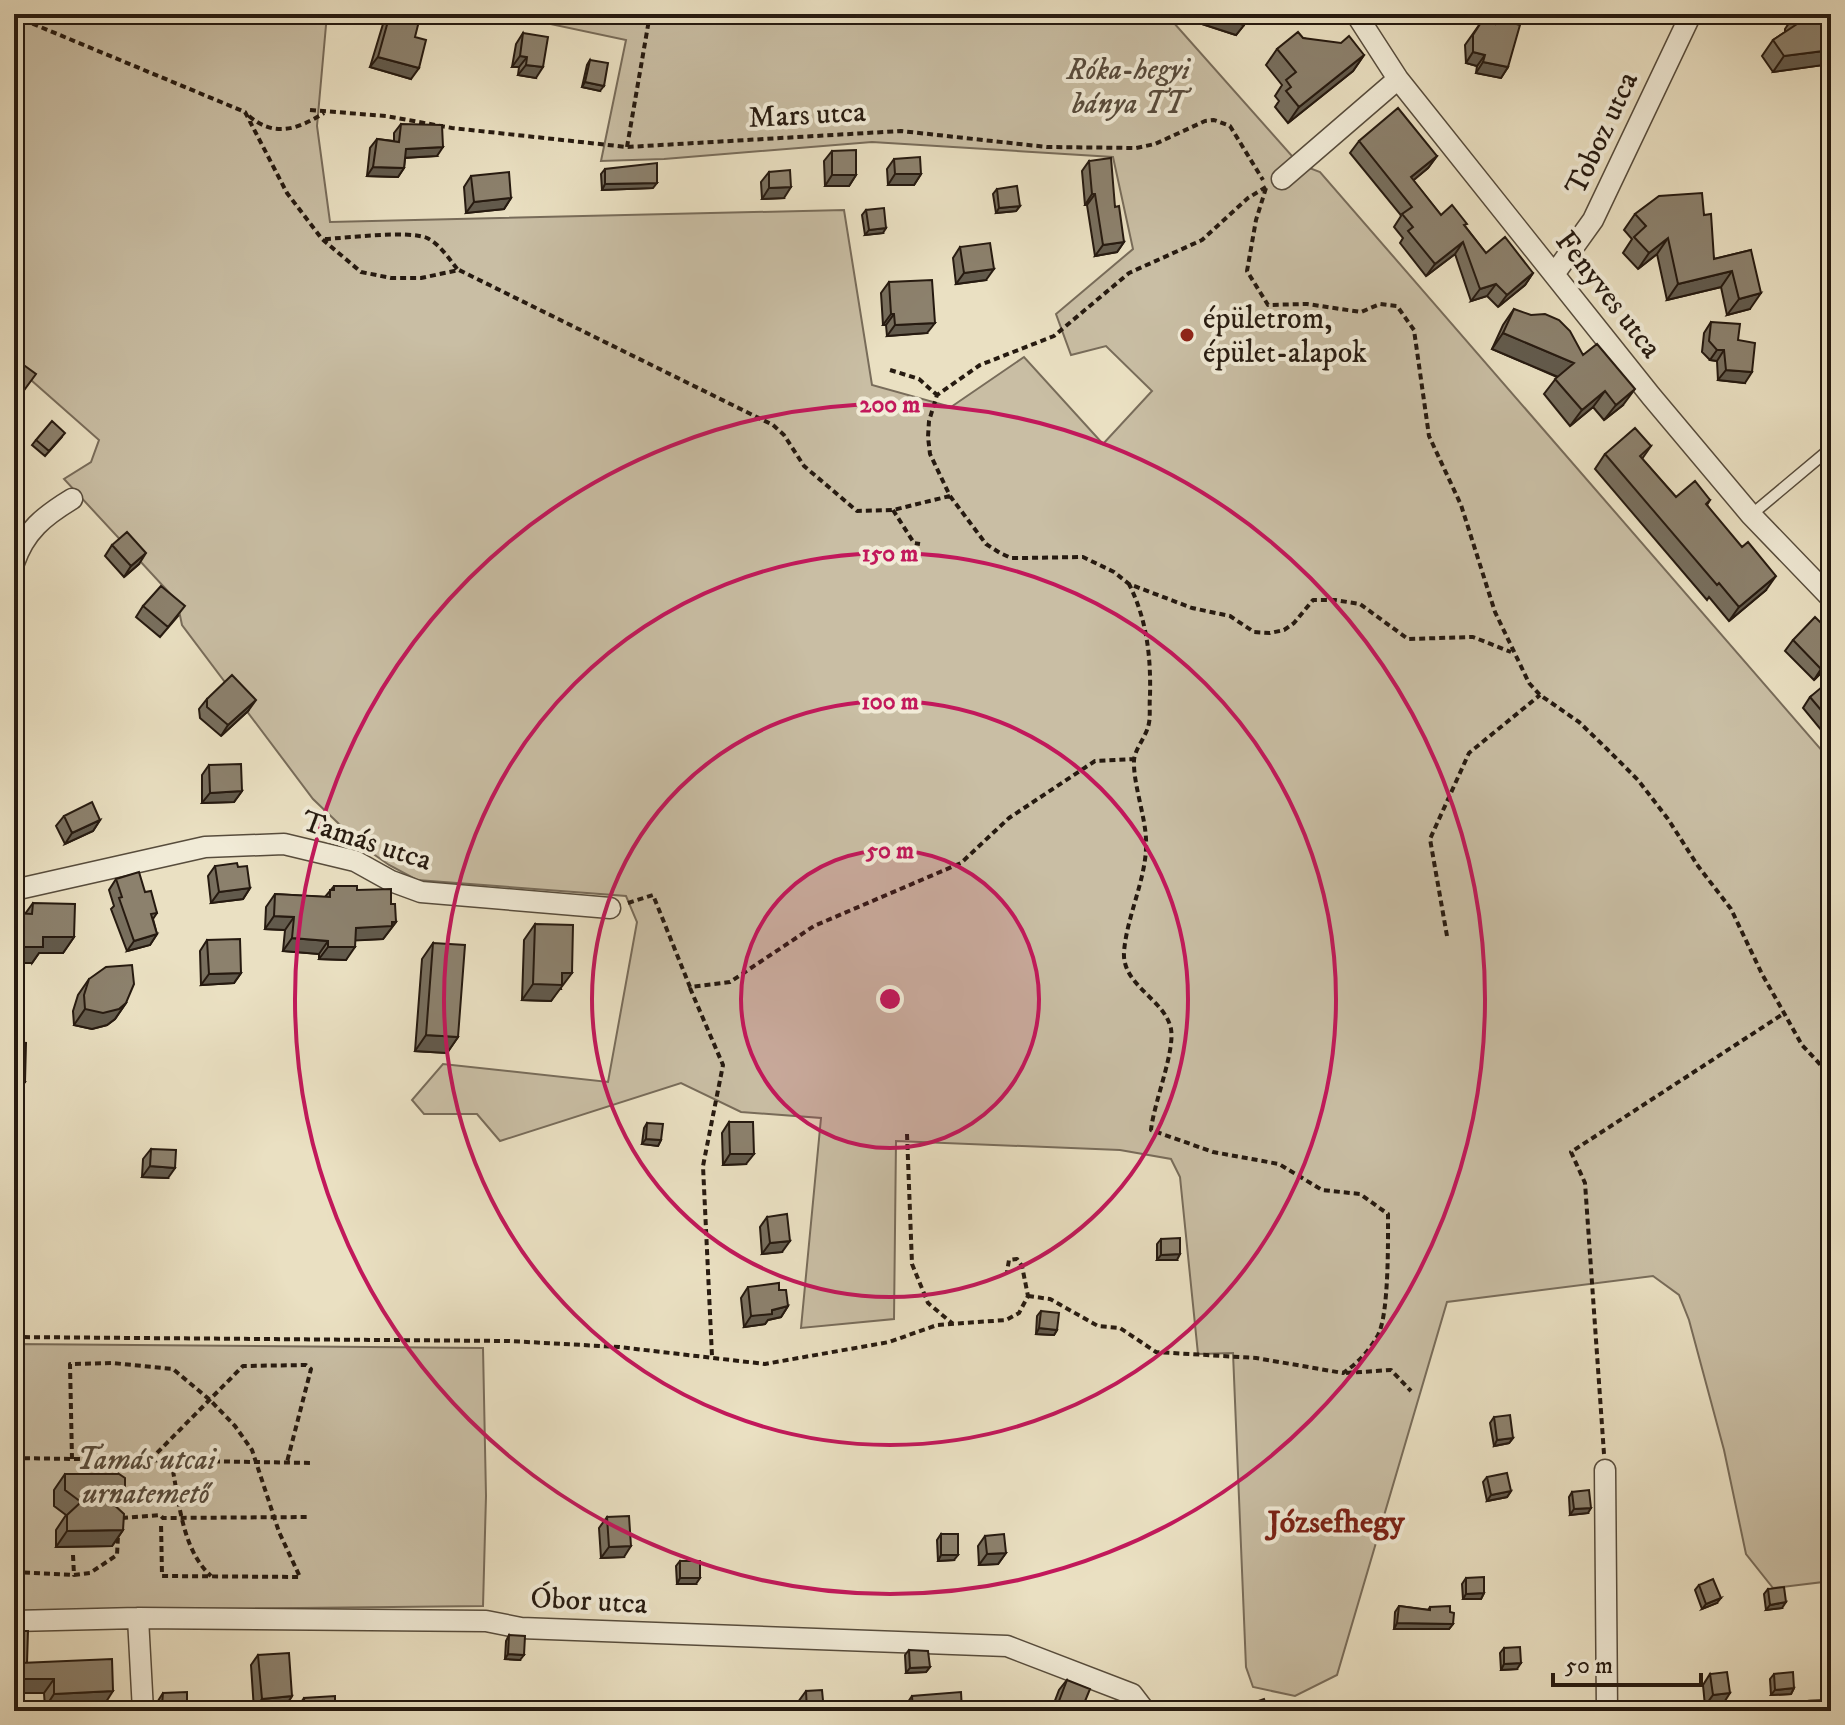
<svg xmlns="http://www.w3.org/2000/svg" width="1845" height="1725" viewBox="0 0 1845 1725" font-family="'IM FELL DW Pica',serif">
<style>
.green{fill:#c9bea4;stroke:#786c5a;stroke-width:2}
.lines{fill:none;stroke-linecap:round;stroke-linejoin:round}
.service-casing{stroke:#574c3c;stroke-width:13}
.minor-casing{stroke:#574c3c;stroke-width:23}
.path{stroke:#261a10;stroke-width:4;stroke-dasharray:6 4;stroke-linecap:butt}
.service{stroke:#f1ebd7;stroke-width:10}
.minor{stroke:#f1ebd7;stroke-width:20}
.wall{fill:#786f5e;stroke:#261a10;stroke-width:2}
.shaded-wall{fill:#625a4c;stroke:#261a10;stroke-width:2}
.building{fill:#8c816d;stroke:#261a10;stroke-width:2}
.ring{fill:none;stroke:#c2185b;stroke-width:4}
.poi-dot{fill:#8f2418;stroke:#f1ebd7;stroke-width:3}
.labels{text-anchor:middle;stroke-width:8;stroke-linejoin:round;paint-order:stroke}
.park-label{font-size:30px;font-style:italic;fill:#574b3c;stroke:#f1ebd7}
.street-label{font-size:30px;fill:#261a10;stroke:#f1ebd7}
.poi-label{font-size:30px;fill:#261a10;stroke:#f1ebd7;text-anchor:start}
.neighbourhood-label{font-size:32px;font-weight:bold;fill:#7a1f14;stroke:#f1ebd7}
.centre{fill:#c2185b;stroke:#f1ebd7;stroke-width:4}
.ring-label{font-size:24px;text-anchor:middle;font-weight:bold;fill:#c2185b;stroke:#f1ebd7;stroke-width:8;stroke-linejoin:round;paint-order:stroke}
</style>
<rect width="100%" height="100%" fill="#eae0c2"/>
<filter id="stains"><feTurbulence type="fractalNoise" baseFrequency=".0025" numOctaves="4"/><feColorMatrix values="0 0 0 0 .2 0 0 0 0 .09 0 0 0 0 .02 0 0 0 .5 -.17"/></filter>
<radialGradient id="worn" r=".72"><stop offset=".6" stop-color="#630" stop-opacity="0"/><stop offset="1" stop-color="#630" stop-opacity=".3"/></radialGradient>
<path class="green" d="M14,14H327L317,126L330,222L844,210L872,385L951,407L1024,357L1103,444L1152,391L1106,346L1071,355L1056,314L1133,249L1113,157L872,142L664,159L601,161L626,40L503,14H1166L1299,164L1320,172L1831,761V1581L1773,1588L1746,1554L1724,1450L1689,1320L1679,1295L1653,1276L1447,1302L1337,1675L1295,1696L1253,1687L1246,1667L1233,1353L1198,1354L1180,1177L1171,1159L1120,1150L896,1141L894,1319L801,1328L821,1118L741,1112L681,1083L500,1141L477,1114H424L412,1100L443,1064L608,1082L637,922L626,896L417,880L389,865L362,846L313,799L182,625L177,601L64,479L91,462L99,440L14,365Z
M14,1344L483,1348L486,1496L483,1606L14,1611Z"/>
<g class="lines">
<defs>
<path id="service" d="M1751,515L1831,448"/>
<path id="minor" d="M1356,14L1398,79L1651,396L1751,515L1831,598
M1282,179L1398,79
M1555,273L1593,220L1691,14
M14,563C25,531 44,516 72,499
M14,890L205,847L284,844L355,861L391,881L421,892L610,908
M1605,1470L1607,1711
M138,1618L143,1711
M14,1621L138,1618L486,1621L521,1628L1007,1646L1132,1694L1145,1711
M1811,1711L1831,1710"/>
</defs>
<use href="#service" class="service-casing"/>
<use href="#minor" class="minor-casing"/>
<path class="path" d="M14,16L245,112L287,193L322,239L361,272L391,278H421L459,270L773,425L784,435L804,466L857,511L893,510L950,496
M310,110L386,116L452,128L627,147L901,131L1047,147L1136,148L1155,144L1205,121L1214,120L1230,126L1263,180
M249,116C275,138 298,129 324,113
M627,147L650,14
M1266,187L1248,198L1202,240L1129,273L1054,336L980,365L937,395L929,421L928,437L930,454L950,496L986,544L1000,553L1011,558H1024L1083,557L1114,572L1129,584L1192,608L1230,616L1254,632L1270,633L1284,630L1294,623L1313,600H1335L1360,604L1408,639L1473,637L1511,652
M1266,188L1256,220L1247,271L1268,305L1307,304L1361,312L1380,304L1397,306L1414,330L1429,436L1461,505L1495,612L1529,683L1540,695L1579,722L1607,749L1638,780L1668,819L1698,866L1731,909L1762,974L1802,1045L1831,1076
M325,239C348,238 408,230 427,238C440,244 449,259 458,270
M890,370L919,379L937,395
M893,510L914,543L920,544
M628,903L653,895L690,987L730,982L814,926L961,863L1009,818L1095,761L1134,759
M1447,936L1430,839L1469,753L1540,695
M690,988L723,1065L703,1166L712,1356
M907,1134L912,1264L928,1303L953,1324
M1028,1296L1050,1299L1098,1326L1120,1328L1156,1352L1256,1358L1343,1373C1358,1363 1369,1351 1378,1335C1389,1314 1388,1241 1388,1214L1360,1194L1322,1190L1279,1164L1213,1152L1151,1130C1154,1102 1175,1052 1171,1029C1165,999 1122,986 1124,952C1127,914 1148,876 1146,839C1145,815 1133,783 1134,760C1135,749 1145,738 1148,727C1151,718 1149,706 1150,696C1151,657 1147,620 1129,584
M14,1337L509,1341L619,1347L765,1364L889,1342L937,1325L1006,1320L1019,1313L1028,1296L1022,1266L1017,1259L1009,1260L1007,1272
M1346,1373L1391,1370L1411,1391
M1604,1454L1585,1183L1571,1152L1783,1014
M14,1458L313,1463
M72,1459L70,1364L112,1363L173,1369L210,1400L235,1426L252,1450L279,1532L300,1577L162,1576L161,1522
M117,1460V1476
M150,1460L243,1366L306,1365L311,1369L287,1462
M171,1461C179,1498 181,1549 211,1576
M122,1518L160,1515L163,1518L310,1517
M73,1555L74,1575L90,1573L117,1555L118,1536
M14,1572L74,1575"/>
<use href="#service" class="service"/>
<use href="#minor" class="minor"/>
</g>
<path class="wall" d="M378,14H395L415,37L411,79L370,67L383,24L388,17Z
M1201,14H1247L1244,25L1236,35L1202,24L1204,15Z
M1795,14H1817V17L1831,15V64L1773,72L1762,56L1773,40L1785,32V29Z
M1495,18L1508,67L1501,78L1476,73L1477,66L1466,63L1465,45L1482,21L1492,24Z
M523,33L536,78L518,75L519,67H512L516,44Z
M1303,38L1364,55L1353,71L1288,123L1275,107L1279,101L1275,96L1282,85L1266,65L1277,49Z
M590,60L600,91L582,87L587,65Z
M401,124L437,156L405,158L404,168L398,177L367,176L370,148L377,139L394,141V133Z
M1359,141L1437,156L1428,168L1413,180L1441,215L1465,226L1486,253L1533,273L1525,285L1498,307L1487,296L1471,301L1455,254L1426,276L1400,243L1403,238L1394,227L1401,216L1400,214L1350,153Z
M832,151L856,175L849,186H825L824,161Z
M894,159L921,174L914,185H888L887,169Z
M1089,161L1124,242L1117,252L1095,256L1087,205H1085L1082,171Z
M605,169L653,188L602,190L601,174Z
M769,172L784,198L762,199L761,182Z
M471,176L511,198L504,209L466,213L464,187Z
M997,189L1020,206L1016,211L996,213L993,194Z
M866,210L883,233L865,235L862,215Z
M1635,214L1704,215L1714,259L1751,250L1750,309L1727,315L1721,287L1667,300L1657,254L1638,269L1623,253L1632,239L1624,230Z
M960,247L986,280L956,284L953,258Z
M889,282L927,333L887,336L886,325H883L881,293Z
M1514,309L1583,355L1623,405L1604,420L1593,407L1570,426L1544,394L1557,377L1492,349L1503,325Z
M1711,322L1738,340L1745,383L1718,380L1717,361L1710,360L1702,352L1704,333Z
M61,438L45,456L32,445L36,440Z
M1651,446L1642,459L1676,497L1710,500L1707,505L1766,590L1729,621L1709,597L1707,600L1595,469L1605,454Z
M1831,477V498L1824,488Z
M112,545L139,564L124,577L105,556Z
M143,606L178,616L160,637L136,617Z
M1823,625L1831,663L1814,680L1785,651L1793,640Z
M1831,683V742L1803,708L1810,697Z
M207,699L248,711L221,736L200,718L199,709Z
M209,765L242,791L234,802L202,803V775Z
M64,816L100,820L93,831L65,844L56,826Z
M215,866L250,888L243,899L211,903L208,876Z
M116,879L145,892L157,913L153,919L157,934L150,945L127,951L111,909L114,906L109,890Z
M334,886L357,890L391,904L396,922L387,934L383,939L355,940L346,960L319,959V954L283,951L285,930L265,929L266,907L275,894L325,897Z
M33,903L74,937L63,953H39L32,963L25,914Z
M535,924L561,989H559L551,1001L522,1000L524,940Z
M207,940L241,973L234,983L201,985L200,951Z
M433,943L458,1037L447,1053L415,1051L422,959Z
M89,979L126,1003L115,1019L107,1025L92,1029L74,1025L73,1011L78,995Z
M729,1122L746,1164L723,1165L722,1133Z
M647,1123L661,1140L658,1146L642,1144L644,1128Z
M151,1149L168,1178L142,1177L143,1159Z
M767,1217L782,1252L762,1254L760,1227Z
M1161,1239L1177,1260H1157V1244Z
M748,1287L779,1290L788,1306L781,1317L768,1320L765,1324L744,1327L741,1298Z
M1041,1311L1057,1330L1054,1335L1036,1334L1037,1316Z
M1494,1417L1513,1438L1509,1443L1494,1446L1490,1423Z
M65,1474L125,1490L115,1505L123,1530L112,1546L56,1547V1530L66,1515L54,1506V1490Z
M1487,1477L1511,1491L1507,1497L1487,1501L1483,1482Z
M1572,1492L1588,1513L1570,1515L1569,1497Z
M607,1517L624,1557L601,1558L599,1528Z
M941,1534L954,1560L938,1561L937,1540Z
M985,1536L1006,1553L998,1564L979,1565L978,1546Z
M680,1561L696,1584H677L676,1566Z
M1466,1578L1484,1593L1481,1599H1463L1462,1584Z
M1699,1585L1717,1603L1702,1609L1695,1590Z
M1768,1589L1782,1608L1766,1610L1764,1594Z
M1399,1606L1428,1610L1430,1607L1450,1612L1453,1624L1449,1629H1394L1395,1612Z
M14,1631L27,1663L104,1705L45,1708L44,1693H14Z
M509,1635L520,1660L505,1659L506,1641Z
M1504,1648L1517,1669L1501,1670L1500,1653Z
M909,1650L930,1667L926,1672L906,1673L905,1655Z
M258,1655L292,1696L285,1707L254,1710L251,1665Z
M1710,1674L1723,1704L1705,1706L1703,1685Z
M1774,1674L1794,1688L1791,1694L1771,1695L1770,1679Z
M1067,1680L1081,1711H1051L1059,1690Z
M806,1691L824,1711H799L798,1702Z
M163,1693L187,1711H155L156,1704Z
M912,1696L962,1711H902Z
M304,1698L335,1711H297V1708Z
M1250,1704L1268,1711H1247L1246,1709Z"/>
<path class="shaded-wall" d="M1209,14L1244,25L1236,35L1202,24Z
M1831,50V64L1773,72L1784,56Z
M1473,52L1485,55L1477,66L1466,63Z
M1364,55L1353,71L1288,123L1299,107Z
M520,56L527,57L519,67H512Z
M378,57L419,68L411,79L370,67Z
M1483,62L1508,67L1501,78L1476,73Z
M526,65L543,67L536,78L518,75Z
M585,82L604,86L600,91L582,87Z
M443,147L437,156L400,158L406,149Z
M1437,156L1428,168L1402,190L1411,177Z
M373,167L404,168L398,177L367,176Z
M895,174H921L914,185H888Z
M832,175H856L849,186H825Z
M657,183L653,188L602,190L605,184Z
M791,187L784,198L762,199L769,188Z
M1092,194H1095L1087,205H1085Z
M511,198L504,209L466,213L474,202Z
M1020,206L1016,211L996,213L999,208Z
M886,228L883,233L865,235L869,230Z
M1668,238L1657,254L1638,269L1649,253Z
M1124,242L1117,252L1095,256L1103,245Z
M1463,242L1455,254L1426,276L1435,264Z
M994,269L986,280L956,284L964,273Z
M1732,271L1721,287L1667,300L1678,284Z
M1533,273L1525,285L1498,307L1507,295Z
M1496,284L1487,296L1471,301L1480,289Z
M1761,293L1750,309L1727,315L1739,299Z
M891,314H894L886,325H883Z
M935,323L927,333L887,336L895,325Z
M1503,333L1574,363L1563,379L1492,349Z
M1717,350H1724L1717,361L1710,360Z
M1726,370L1752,372L1745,383L1718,380Z
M1635,389L1623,405L1604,420L1616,405Z
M1605,391L1593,407L1570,426L1582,410Z
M146,553L139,564L124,577L131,566Z
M1776,576L1766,590L1729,621L1739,607Z
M1831,660V663L1814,680L1821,669Z
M256,700L248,711L221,736L228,725Z
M242,791L234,802L202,803L210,793Z
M100,820L93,831L65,844L72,833Z
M250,888L243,899L211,903L219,892Z
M274,916L294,917L285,930L265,929Z
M396,922L383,939L347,941L356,928Z
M157,934L150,945L127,951L134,941Z
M43,937H74L63,953H39L32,963H14V947Z
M292,938L328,941L319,954L283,951Z
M328,947H355L346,960L319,959Z
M241,973L234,983L201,985L209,974Z
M562,973H572L551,1001L522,1000L533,984Z
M126,1003L115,1019L107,1025L92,1029L74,1025L85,1009Z
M426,1035L458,1037L447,1053L415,1051Z
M14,1082H25L21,1088H14Z
M646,1139L661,1140L658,1146L642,1144Z
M730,1154H754L746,1164L723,1165Z
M150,1166L175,1168L168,1178L142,1177Z
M790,1241L782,1252L762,1254L770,1243Z
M1180,1254L1177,1260H1157L1161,1255Z
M788,1306L781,1317L768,1320L765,1324L744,1327L751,1316Z
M1039,1328L1057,1330L1054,1335L1036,1334Z
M1513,1438L1509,1443L1494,1446L1497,1440Z
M125,1490L114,1506L111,1502Z
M1511,1491L1507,1497L1487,1501L1491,1495Z
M1591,1508L1588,1513L1570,1515L1574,1509Z
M123,1530L112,1546L56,1547L67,1531Z
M631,1546L624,1557L601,1558L609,1547Z
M1006,1553L998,1564L979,1565L987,1554Z
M941,1555H958L954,1560L938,1561Z
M680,1578H700L696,1584H677Z
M1484,1593L1481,1599H1463L1466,1594Z
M1721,1598L1717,1603L1702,1609L1706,1604Z
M1786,1602L1782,1608L1766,1610L1770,1605Z
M1397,1623L1453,1624L1449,1629H1394Z
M508,1654L524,1655L520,1660L505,1659Z
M14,1663H21L14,1673Z
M1521,1663L1517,1669L1501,1670L1504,1664Z
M930,1667L926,1672L906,1673L910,1668Z
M20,1679H54L44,1693H14V1689Z
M1794,1688L1791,1694L1771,1695L1775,1690Z
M113,1691L104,1705L45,1708L54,1694Z
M1730,1693L1723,1704L1705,1706L1713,1695Z
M292,1696L285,1707L254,1710L262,1699Z"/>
<path class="building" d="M390,14L419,21L415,37L426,40L419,68L378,57Z
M1210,14H1247L1244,25Z
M1796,14H1817V17L1831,15V50L1784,56L1773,40L1797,24Z
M1495,18L1520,25L1508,67L1483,62L1485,55L1473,52V35L1482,21L1495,24Z
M1298,32L1303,38L1341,43L1349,36L1364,55L1299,107L1286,91L1291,87L1286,80L1296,72L1277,49Z
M523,33L548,37L543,67L526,65L527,57L520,56Z
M590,60L608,63L604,86L585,82Z
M1398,108L1437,156L1411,177L1441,215L1452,205L1467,224L1464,225L1486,253L1505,237L1533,273L1507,295L1496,284L1480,289L1463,242L1435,264L1408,231L1413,227L1402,214L1412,207L1359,141Z
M401,124L442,125L443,147L406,149L404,168L373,167L377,139L399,142Z
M856,150V175H832V151Z
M920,157L921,174H895L894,159Z
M1111,158L1115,207L1119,206L1124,242L1103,245L1095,194H1092L1089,161Z
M657,163V183L605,184V169Z
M790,170L791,187L769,188V172Z
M509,172L511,198L474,202L471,176Z
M1017,186L1020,206L999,208L997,189Z
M1702,193L1704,215L1711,214L1714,259L1751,250L1761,293L1739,299L1732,271L1678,284L1668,238L1649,253L1634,237L1646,226L1635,214L1659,196Z
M884,208L886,228L869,230L866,210Z
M990,243L994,269L964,273L960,247Z
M932,280L935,323L895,325L894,314H891L889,282Z
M1514,309L1531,315L1545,314L1559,320L1570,331L1583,355L1597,344L1635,389L1616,405L1605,391L1582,410L1555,379L1574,363L1503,333Z
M1711,322L1740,324L1738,340L1755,343L1752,372L1726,370L1724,350H1717L1709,341Z
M14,358L36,374L14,404Z
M52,421L65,433L49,451L36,440Z
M1635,428L1651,446L1640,456L1676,497L1695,481L1710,500L1706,504L1742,547L1748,542L1776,576L1739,607L1719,583L1717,585L1605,454Z
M127,532L146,553L131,566L112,545Z
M161,586L185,606L168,627L143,606Z
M1815,617L1823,625L1831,628V660L1821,669L1793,640Z
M232,675L256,700L228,725L207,707V699Z
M1829,681L1831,683V722L1810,697Z
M241,764L242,791L210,793L209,765Z
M92,802L100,820L72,833L64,816Z
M237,863L238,867L247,866L250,888L219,892L215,866Z
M139,872L145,892L151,891L157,913L151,914L157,934L134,941L119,898L122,897L116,879Z
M334,886H357V890L391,889V904H395L396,922H392V926L356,928L355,947H328V941L292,938L294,917L274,916L275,894L330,897V890H334Z
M33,903L75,904L74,937H43V947H14V913L32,914Z
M535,924L573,925L572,973H562V985L533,984Z
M240,939L241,973L209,974L207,940Z
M433,943L465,945L458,1037L426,1035Z
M132,965L134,984L126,1003L119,1009L103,1013L85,1009L84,995L89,979L106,967Z
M14,1042L26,1043L25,1082H14Z
M729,1122H753L754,1154H730Z
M647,1123L663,1124L661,1140L646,1139Z
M151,1149L176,1150L175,1168L150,1166Z
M787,1214L790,1241L770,1243L767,1217Z
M1180,1238V1254L1161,1255V1239Z
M779,1283V1290H786L788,1306L772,1310V1314L751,1316L748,1287Z
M1041,1311L1059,1313L1057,1330L1039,1328Z
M1510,1415L1513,1438L1497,1440L1494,1417Z
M1507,1473L1511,1491L1491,1495L1487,1477Z
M65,1474H119L125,1478V1490L111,1502L124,1514L123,1530L67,1531V1515L81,1502L65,1490Z
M1589,1490L1591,1508L1574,1509L1572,1492Z
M629,1516L631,1546L609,1547L607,1517Z
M941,1534H958V1555H941Z
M1004,1534L1006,1553L987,1554L985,1536Z
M680,1561H700V1578H680Z
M1484,1577V1593L1466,1594V1578Z
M1713,1579L1721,1598L1706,1604L1699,1585Z
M1784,1587L1786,1602L1770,1605L1768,1589Z
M1399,1606L1430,1610V1607L1450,1606V1612L1454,1613L1453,1624L1397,1623Z
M14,1631H28L27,1663H14Z
M509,1635L525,1636L524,1655L508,1654Z
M1520,1647L1521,1663L1504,1664V1648Z
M909,1650L928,1651L930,1667L910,1668Z
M289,1653L292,1696L262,1699L258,1655Z
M112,1659L113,1691L54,1694V1679H20L21,1663Z
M1727,1672L1730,1693L1713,1695L1710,1674Z
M1793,1672L1794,1688L1775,1690L1774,1674Z
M1067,1680L1090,1689L1081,1711H1061L1056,1709Z
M822,1690L824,1711H807L806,1691Z
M187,1692V1711H158L162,1705L163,1693Z
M961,1692L962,1711H913L912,1696Z
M335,1696V1711H305L304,1698Z
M1264,1699L1268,1711H1252L1250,1704Z
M1391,1702H1407V1711H1392Z"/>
<circle cx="890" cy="999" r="149" fill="#c2185b" fill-opacity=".12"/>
<g class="ring">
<circle cx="890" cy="999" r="149"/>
<circle cx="890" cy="999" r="298"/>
<circle cx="890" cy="999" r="446"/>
<circle cx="890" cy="999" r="595"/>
</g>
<circle class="poi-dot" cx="1187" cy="335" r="8"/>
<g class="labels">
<g class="park-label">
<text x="1128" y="79">Róka-hegyi<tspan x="1128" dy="34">bánya TT</tspan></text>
<text x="146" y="1469">Tamás utcai<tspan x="146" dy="34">urnatemető</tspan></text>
</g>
<g class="street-label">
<text transform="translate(807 114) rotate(-3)" y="10">Mars utca</text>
<text transform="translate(1601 133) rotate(-65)" y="10">Toboz utca</text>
<text transform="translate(1609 294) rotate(52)" y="10">Fenyves utca</text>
<text transform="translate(367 840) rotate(18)" y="10">Tamás utca</text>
<text transform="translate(589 1600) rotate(3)" y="10">Óbor utca</text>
</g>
<g class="poi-label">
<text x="1203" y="328">épületrom,<tspan x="1203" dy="34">épület-alapok</tspan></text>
</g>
<g class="neighbourhood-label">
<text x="1336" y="1532">Józsefhegy</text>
</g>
</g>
<circle cx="890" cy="999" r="12" class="centre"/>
<g class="ring-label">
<text x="890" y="412">200 m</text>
<text x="890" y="561">150 m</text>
<text x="890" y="709">100 m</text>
<text x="890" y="858">50 m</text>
</g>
<rect width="1845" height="1725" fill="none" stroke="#eae0c2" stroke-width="48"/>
<rect x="16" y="16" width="1813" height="1693" fill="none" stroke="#261a10" stroke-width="4"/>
<rect x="24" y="24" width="1797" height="1677" fill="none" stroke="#261a10" stroke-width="2"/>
<path d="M1553 1673v12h148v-12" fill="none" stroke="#261a10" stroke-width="4"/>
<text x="1565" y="1673" font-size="24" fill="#261a10" stroke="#f1ebd7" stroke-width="6" paint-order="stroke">50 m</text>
<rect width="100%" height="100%" filter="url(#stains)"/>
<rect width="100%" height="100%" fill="url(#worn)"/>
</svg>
